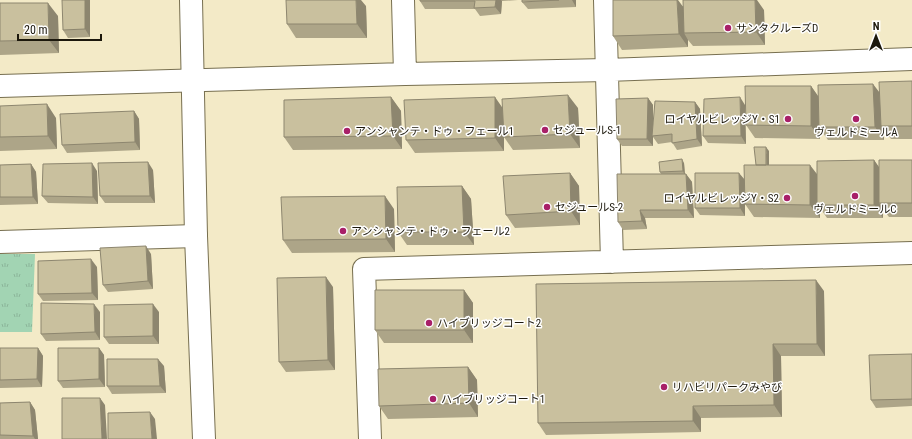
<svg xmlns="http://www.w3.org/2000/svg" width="912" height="439" viewBox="0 0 912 439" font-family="'Roboto Condensed','Noto Sans JP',sans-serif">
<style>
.park{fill:url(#park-tufts)}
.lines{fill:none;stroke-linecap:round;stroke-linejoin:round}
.minor-casing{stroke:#776f50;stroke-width:24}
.tertiary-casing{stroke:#776f50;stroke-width:24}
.minor{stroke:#fff;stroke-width:22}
.tertiary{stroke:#fff;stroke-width:22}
.wall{fill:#ada588}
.shaded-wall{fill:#8d866f}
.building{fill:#c9c09e;stroke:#8d866f}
.poi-dot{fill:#a82068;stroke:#fff;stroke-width:1.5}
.labels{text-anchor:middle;stroke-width:3;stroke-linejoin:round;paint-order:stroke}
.poi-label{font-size:11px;fill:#1c180c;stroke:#fff;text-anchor:start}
</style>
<defs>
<pattern id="park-tufts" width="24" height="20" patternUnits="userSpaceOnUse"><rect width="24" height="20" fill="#a2d4b3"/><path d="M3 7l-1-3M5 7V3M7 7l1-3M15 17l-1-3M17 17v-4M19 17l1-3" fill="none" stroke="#8bb599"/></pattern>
</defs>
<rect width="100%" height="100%" fill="#f3eac7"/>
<path class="park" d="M0,254H35L32,332H0Z"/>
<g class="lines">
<defs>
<path id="minor" d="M403,0L405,74
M605,0L612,262
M0,86L405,74L607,70L912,59
M0,242L196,236
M370,439L364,269L912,253"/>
<path id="tertiary" d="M191,0L196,236L204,439"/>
</defs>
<use href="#minor" class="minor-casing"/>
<use href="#tertiary" class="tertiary-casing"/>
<use href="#minor" class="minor"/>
<use href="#tertiary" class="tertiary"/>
</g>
<path class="wall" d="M90,0V37L68,38L63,30Z
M420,0H518L502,1L501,14L480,16L475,9H425L420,1Z
M522,0H576V7L528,9L522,2Z
M0,3L58,16L59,53L0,55Z
M366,6L367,38H296L287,24Z
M683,6L764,10L765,45L693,46L688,40V47L622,50L613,36Z
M912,81V139H891L884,130V140H828L820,129V139L755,138L746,125L811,86L818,96L880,93Z
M391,97L401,111L402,149L293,150L284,137Z
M648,98L653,105V132L695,102L700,109L702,146L677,150L672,142L658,144L653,137V146H622L617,139Z
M745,105L746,144L708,143L703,136Z
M0,106L56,118L57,149L0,151Z
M503,108H578L580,148L513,150L504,137V151L415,153L406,140Z
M134,111L139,119L140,150L67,153L62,145Z
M769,151V165L817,174L874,160L879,168L912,160V217H889L883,209V218H827L820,208V218L754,217L745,204L756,165Z
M684,163L685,174H686L692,182L694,218H645L647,229L623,230L618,222L661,174L660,172Z
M31,164L36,172L38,204L0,205V165Z
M153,170L155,203H105L100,196Z
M97,171L98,204L48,203L42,196Z
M570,173L579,186L580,225L515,228L506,215Z
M745,180V216L700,215L695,208Z
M462,186L471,199L474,245H407L398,232Z
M394,209L395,252L292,253L283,240Z
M151,254L153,289L108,292L103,285Z
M97,267L98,300L43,301L38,294Z
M333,287L335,370L286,372L279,362Z
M464,290L473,303V343H384L375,330Z
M824,291L825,356H781L782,417L701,418V432L546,435L538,423Z
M100,312V340L46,341L41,334Z
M159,312V344H109L104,337Z
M0,348H38L43,356L42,387L0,388Z
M99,348L104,355L105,387L63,388L58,381Z
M912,354V406L876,408L871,400Z
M164,366L166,393L112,394L107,386Z
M468,367L477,380L478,417L388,419L379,406Z
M30,402L35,410L38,439H0V403Z"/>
<path class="shaded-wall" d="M85,0H90V37L85,29Z
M356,0H361L366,6L367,38L357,24Z
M496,0H501L502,1L501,14L495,7Z
M572,0H576V7Z
M677,0H678L687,12L684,33L688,40V47L679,34Z
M755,0H757L764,10L765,45L756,32Z
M48,3L58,16L59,53L49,40Z
M873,84L883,97L881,126L884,130V140L875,127Z
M811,86L820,99L819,127L820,129V139L811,126Z
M568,95L578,108L580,148L570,134Z
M391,97L401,111L402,149L393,136Z
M495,97L504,110V151L495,138Z
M740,97L745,105L746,144L741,136Z
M648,98L653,105V146L647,139Z
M695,102L700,109L702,146L697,139Z
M47,104L56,118L57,149L48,136Z
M134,111L139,119L140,150L135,142Z
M766,147L769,151V172L767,168Z
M682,159L684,163L685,176L683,171Z
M874,160L884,174L879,203L883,209V218L874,205Z
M148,162L153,170L155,203L150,196Z
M92,163L97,171L98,204L93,197Z
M31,164L36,172L38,204L33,197Z
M810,165L820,178L817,205L820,208V218L810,205Z
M570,173L579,186L580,225L571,211Z
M739,173L745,180V216L740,208Z
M686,174L692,182L694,218L688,210Z
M462,186L471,199L474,245L464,232Z
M385,196L394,209L395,252L386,239Z
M640,210L645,218L647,229L642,221Z
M146,246L151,254L153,289L148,281Z
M91,259L97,267L98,300L92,293Z
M326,277L333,287L335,370L328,360Z
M816,280L824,291L825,356L817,344Z
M464,290L473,303V343L464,330Z
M94,304L100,312V340L95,332Z
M153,304L159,312V344L153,336Z
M773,344L781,356L782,417L774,405Z
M38,348L43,356L42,387L37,379Z
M99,348L104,355L105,387L99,379Z
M158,359L164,366L166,393L160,386Z
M468,367L477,380L478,417L469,403Z
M100,398L105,405L107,439H102Z
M30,402L35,410L38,439H35L33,436Z
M693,406L701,418V432L693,421Z
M150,412L155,419L157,439H152Z"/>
<path class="building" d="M62,0H85V29L63,30Z
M286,0H356L357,24H287Z
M420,0H496L495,7L474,8L475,1H420Z
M522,0H559L522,2Z
M613,0H677L679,34L613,36Z
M683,0H755L756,32L684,33Z
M0,3H48L49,40L0,41Z
M912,81V126H881L879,82Z
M873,84L875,127H819L818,85Z
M745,86H811V126L746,125Z
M568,95L570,134L504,137L502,99Z
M391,97L393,136L284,137V100Z
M495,97V138L406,140L404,100Z
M740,97L741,136H703L704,99Z
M648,98L647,139H617L616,99Z
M655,101L695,102L697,139L672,143V134L652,136Z
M47,104L48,136L0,137V106Z
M134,111L135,142L62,145L60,114Z
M754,147H766V165H756Z
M682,159L683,171L660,172L659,162Z
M874,160V205H817V161Z
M879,160H912V203H879Z
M148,162L150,196H100L98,163Z
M92,163L93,197L42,196L43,164Z
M31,164L33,197H0V165Z
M744,165H810V205L745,204Z
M570,173L571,211L506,215L503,176Z
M695,173H739L740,208H695Z
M617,174H686L688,210H640L642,221L618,222Z
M462,186L464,232H398L397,187Z
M385,196L386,239L283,240L281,197Z
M146,246L148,281L103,285L100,248Z
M91,259L92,293L38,294V261Z
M326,277L328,360L279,362L277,278Z
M816,280L817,344H773L774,405L693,406V421L538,423L536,284Z
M375,290H464V330H375Z
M41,303L94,304L95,332L41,334Z
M153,304V336L104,337V305Z
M0,348H38L37,379L0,380Z
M58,348H99V379L58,381Z
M912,354V399L871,400L869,355Z
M107,359H158L160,386H107Z
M468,367L469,403L379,406L378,369Z
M62,398H100L102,439H62Z
M30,402L33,436L0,435V403Z
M150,412L152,439H108V413Z"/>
<g class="poi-dot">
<circle cx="728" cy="28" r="4"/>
<circle cx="788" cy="119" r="4"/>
<circle cx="856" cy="119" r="4"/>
<circle cx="545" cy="130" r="4"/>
<circle cx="347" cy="131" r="4"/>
<circle cx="855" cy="196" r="4"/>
<circle cx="787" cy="198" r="4"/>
<circle cx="547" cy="207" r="4"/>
<circle cx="343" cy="231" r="4"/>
<circle cx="429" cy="323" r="4"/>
<circle cx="664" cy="387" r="4"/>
<circle cx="433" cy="399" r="4"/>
</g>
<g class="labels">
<g class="poi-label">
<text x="736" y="32">サンタクルーズD</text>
<text x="780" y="123" text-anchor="end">ロイヤルビレッジY・S1</text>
<text x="553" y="134">セジュールS-1</text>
<text x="355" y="135">アンシャンテ・ドゥ・フェール1</text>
<text x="856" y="136" text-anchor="middle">ヴェルドミールA</text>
<text x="779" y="202" text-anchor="end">ロイヤルビレッジY・S2</text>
<text x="555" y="211">セジュールS-2</text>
<text x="855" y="213" text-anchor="middle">ヴェルドミールC</text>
<text x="351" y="235">アンシャンテ・ドゥ・フェール2</text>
<text x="437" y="327">ハイブリッジコート2</text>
<text x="672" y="391">リハビリパークみやび</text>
<text x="441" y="403">ハイブリッジコート1</text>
</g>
</g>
<g transform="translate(876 36)" stroke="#ffffff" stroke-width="3" paint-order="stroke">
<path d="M0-3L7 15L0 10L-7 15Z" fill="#1c180c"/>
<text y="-6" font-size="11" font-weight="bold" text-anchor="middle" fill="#1c180c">N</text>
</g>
<path d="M18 34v6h83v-6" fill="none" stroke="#1c180c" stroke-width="2"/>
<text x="24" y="34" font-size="12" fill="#1c180c" stroke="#ffffff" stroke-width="3" paint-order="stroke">20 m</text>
</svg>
